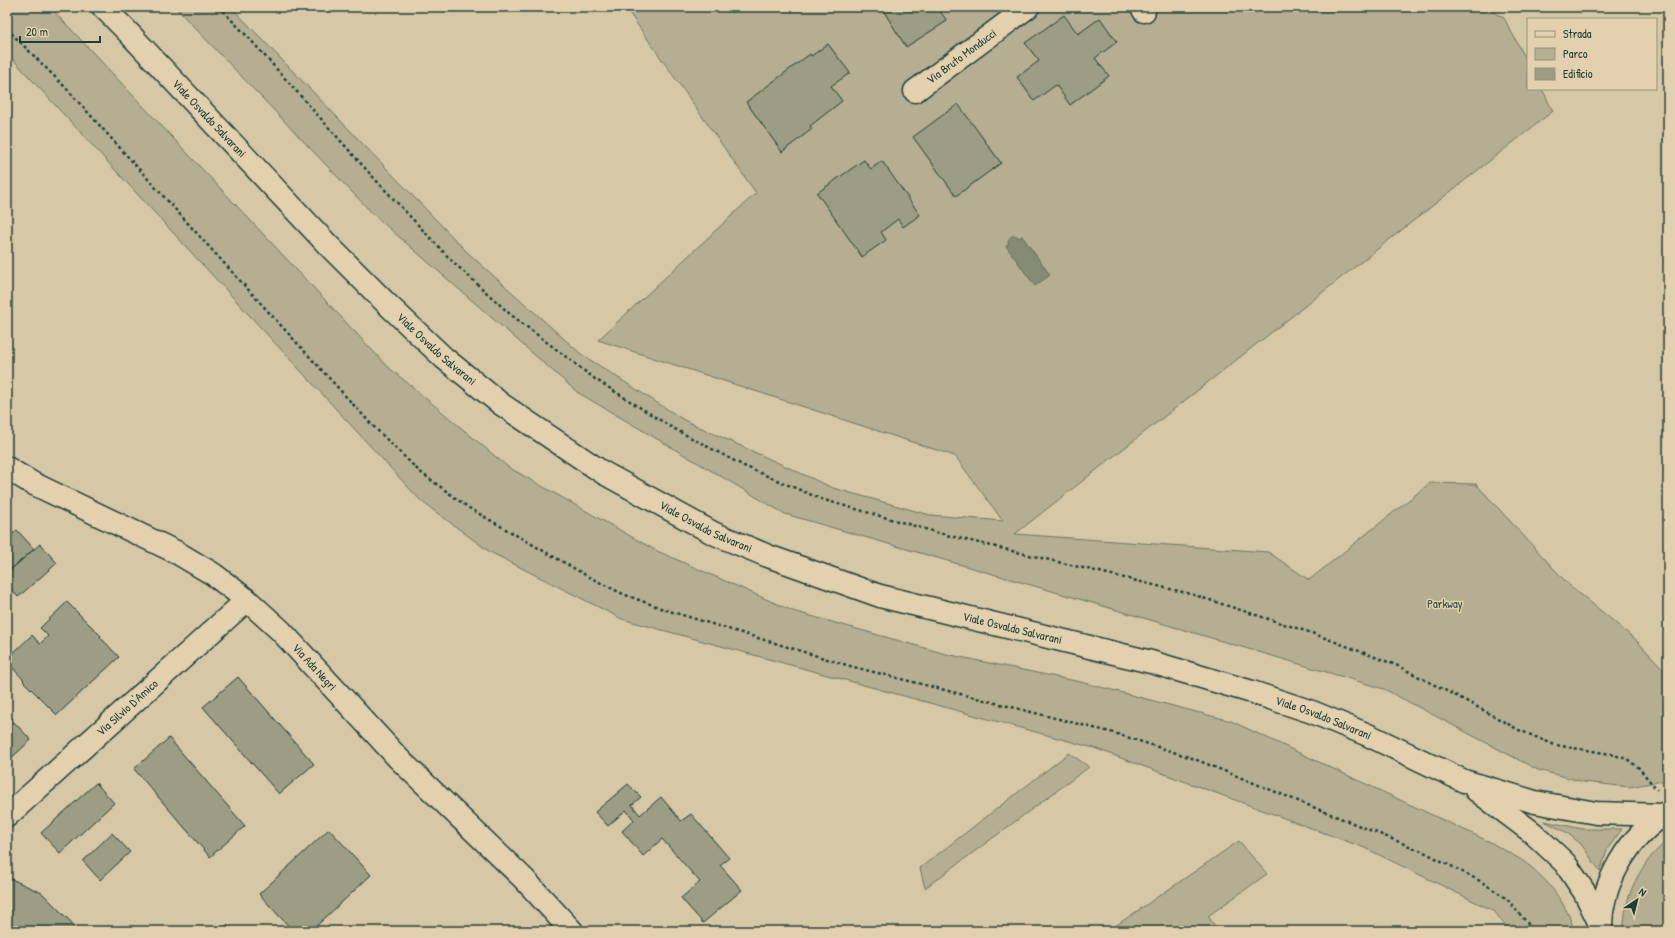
<svg xmlns="http://www.w3.org/2000/svg" width="1675" height="938" viewBox="0 0 1675 938" font-family="'Patrick Hand',sans-serif">
<style>
.green{fill:#b5ae92;stroke:#6a7663}
.water{fill:#868b74;stroke:#5d6c5a}
.building{fill:#9d9d83;stroke:#1f3d34}
.lines{fill:none;stroke-linecap:round;stroke-linejoin:round}
.minor-casing{stroke:#1f3d34;stroke-width:25}
.primary-casing{stroke:#1f3d34;stroke-width:25}
.path{stroke:#1f3d34;stroke-width:2.5;stroke-dasharray:3 3;stroke-linecap:butt}
.minor{stroke:#e2d0ae;stroke-width:22}
.primary{stroke:#e2d0ae;stroke-width:22}
.labels{text-anchor:middle;stroke-width:3;stroke-linejoin:round;paint-order:stroke}
.street-label{font-size:12px;fill:#1f3d34;stroke:#e2d0ae}
.park-label{font-size:12px;fill:#2e483d;stroke:#e2d0ae}
</style>
<rect width="100%" height="100%" fill="#d6c7a7"/>
<filter id="ink" filterUnits="userSpaceOnUse"><feTurbulence type="fractalNoise" baseFrequency=".025" numOctaves="2"/><feDisplacementMap in="SourceGraphic" scale="8" xChannelSelector="R" yChannelSelector="G"/><feConvolveMatrix kernelMatrix="1 2 1 2 8 2 1 2 1" color-interpolation-filters="sRGB"/></filter>
<g filter="url(#ink)">
<path class="green" d="M7,7H50L387,366L508,467L655,550L793,611L946,654L1085,683L1231,721L1490,842C1503,850 1519,857 1531,867C1550,883 1568,906 1574,931H1510L1494,911L1365,848L1094,748L622,619L490,552L421,501L7,53Z
M175,7H231L467,252L581,354L684,420L833,488L930,515L1003,521L955,456L598,340L756,193L625,7H1484L1504,18L1528,63V89H1542L1553,111L1015,534L1268,552L1309,580L1430,483L1476,484L1566,582L1636,640L1668,674V780L1629,787L1584,782L1538,770L1384,689L1069,596L785,514L577,392L374,215Z
M1069,753L1089,767L925,888L920,868Z
M1544,821L1583,829H1622L1608,848L1600,871L1581,844L1566,832Z
M1668,840V931H1624C1623,896 1641,862 1668,840Z
M1239,841L1267,874L1208,916L1218,931H1108Z"/>
<path class="water" d="M1012,236H1017L1019,238L1022,236L1050,275L1035,286L1006,246L1008,245C1008,240 1009,238 1012,236Z"/>
<path class="building" d="M881,7H937L947,21L906,47Z
M1064,15L1078,34L1100,18L1117,42L1095,58L1109,76L1070,105L1056,85L1034,101L1017,77L1039,61L1025,43Z
M828,44L850,73L831,86L842,101L810,126L812,129L782,152L746,102L810,54L811,56Z
M958,104L1001,163L956,196L913,137Z
M864,160L871,169L882,161L920,215L903,227L898,219L881,232L886,240L862,257L817,193Z
M7,526L13,534L7,539Z
M17,530L34,549L7,573V539Z
M40,544L57,563L18,597L7,584V573Z
M67,602L101,636L100,637L119,657L57,715L23,681L24,680L7,662V659L32,635L40,644L48,636L40,628Z
M238,677L314,764L279,794L203,707Z
M7,713L13,719L12,720L31,740L7,762Z
M169,738L245,826L210,857L134,769Z
M96,783L114,803L60,853L41,833Z
M628,784L641,797L632,805L640,815L661,797L681,821L691,814L729,858L720,865L742,890L703,923L681,898L700,882L662,839L643,856L622,831L634,820L626,810L608,826L595,812Z
M329,829L371,875L311,931H293L259,894Z
M112,833L130,852L100,880L83,861Z
M7,877L42,893L72,923L74,931H7Z
M228,924L235,931H220Z"/>
<g class="lines">
<defs>
<g id="minor">
<path d="M1142,7L1144,11"/>
<path id="s1" d="M915,91L1028,7"/>
<path id="s2" d="M7,468L32,483L176,552L213,574L247,600L281,631L399,759L524,879L572,931"/>
<path id="s3" d="M7,816L247,600"/>
</g>
<g id="primary">
<path id="s4" d="M103,7L126,30L328,245L387,304L444,358L501,404L602,472L713,533L768,556L880,596L1151,662L1252,692L1312,712L1368,735L1464,781L1535,802L1596,813L1664,815"/>
<path d="M1476,790L1533,833L1565,863L1585,893L1601,926"/>
<path d="M1601,928C1601,882 1629,836 1668,812"/>
</g>
</defs>
<use href="#minor" class="minor-casing"/>
<use href="#primary" class="primary-casing"/>
<path class="path" d="M219,7L248,37L372,176L452,261L510,314L595,379L671,427L744,466L821,499L946,535L1191,594L1312,633L1396,665L1470,703L1519,730L1555,745L1611,754L1627,759L1639,768L1657,790
M7,29L65,87L212,250L372,425L419,471L469,508L589,577L623,594L666,610L850,666L1114,733L1192,758L1424,852L1482,882L1507,899L1534,931"/>
<use href="#minor" class="minor"/>
<use href="#primary" class="primary"/>
</g>
</g>
<g class="labels">
<g class="street-label">
<text dy="4" stroke="none"><textPath href="#s1" startOffset="58">Via Bruto Monducci</textPath></text>
<text dy="4" stroke="none"><textPath href="#s4" startOffset="154">Viale Osvaldo Salvarani</textPath></text>
<text dy="4" stroke="none"><textPath href="#s4" startOffset="478">Viale Osvaldo Salvarani</textPath></text>
<text dy="4" stroke="none"><textPath href="#s4" startOffset="802">Viale Osvaldo Salvarani</textPath></text>
<text dy="4" stroke="none"><textPath href="#s4" startOffset="1126">Viale Osvaldo Salvarani</textPath></text>
<text dy="4" stroke="none"><textPath href="#s2" startOffset="370">Via Ada Negri</textPath></text>
<text dy="4" stroke="none"><textPath href="#s3" startOffset="162">Via Silvio D'Amico</textPath></text>
<text dy="4" stroke="none"><textPath href="#s4" startOffset="1450">Viale Osvaldo Salvarani</textPath></text>
</g>
<g class="park-label">
<text x="1445" y="608">Parkway</text>
</g>
</g>
<rect width="1675" height="938" fill="none" stroke="#e2d0ae" stroke-width="24"/>
<rect x="12" y="12" width="1651" height="914" fill="none" stroke="#1f3d34" stroke-width="1.5" filter="url(#ink)"/>
<rect x="1527" y="18" width="130" height="72" fill="#e2d0ae" stroke="#94957d"/>
<rect x="1535" y="31" width="20" height="6" fill="#e2d0ae" stroke="#94957d"/>
<text x="1563" y="38" font-size="12" fill="#1f3d34">Strada</text>
<rect x="1535" y="48" width="20" height="12" fill="#b5ae92" stroke="#94957d"/>
<text x="1563" y="58" font-size="12" fill="#1f3d34">Parco</text>
<rect x="1535" y="68" width="20" height="12" fill="#9d9d83" stroke="#94957d"/>
<text x="1563" y="78" font-size="12" fill="#1f3d34">Edificio</text>
<g transform="translate(1637 900) rotate(35)" stroke="#e2d0ae" stroke-width="3" paint-order="stroke">
<path d="M0-3L7 15L0 10L-7 15Z" fill="#1f3d34"/>
<text y="-6" font-size="11" font-weight="bold" text-anchor="middle" fill="#1f3d34">N</text>
</g>
<path d="M20 36v6h80v-6" fill="none" stroke="#1f3d34" stroke-width="2"/>
<text x="26" y="36" font-size="12" fill="#1f3d34" stroke="#e2d0ae" stroke-width="3" paint-order="stroke">20 m</text>
</svg>
